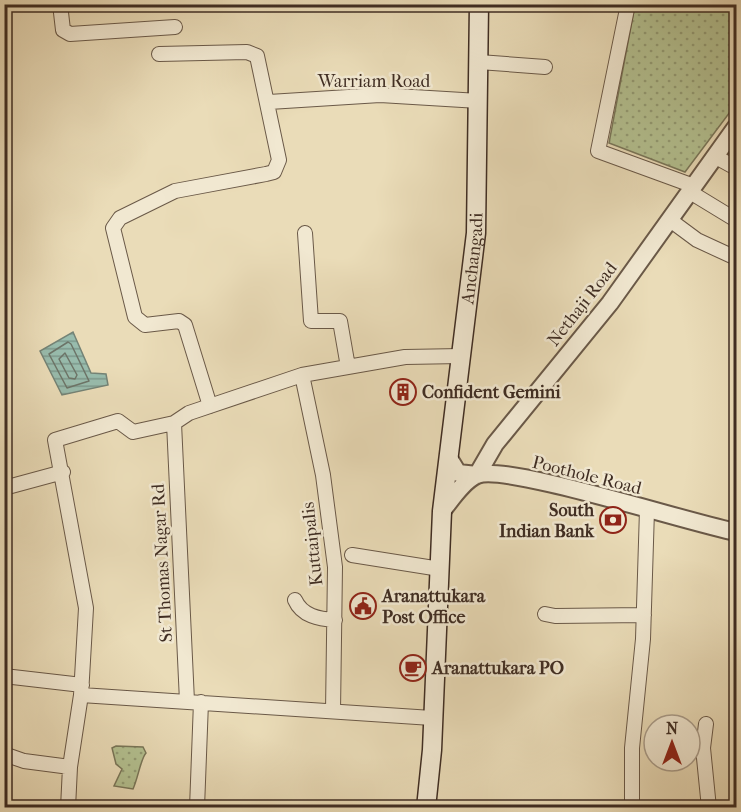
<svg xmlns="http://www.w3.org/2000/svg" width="741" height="812" viewBox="0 0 741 812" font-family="'IM FELL French Canon',serif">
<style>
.park{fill:url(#park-dots);stroke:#7a775a;stroke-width:1.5}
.water{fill:url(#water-rules);stroke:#748376;stroke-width:1.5}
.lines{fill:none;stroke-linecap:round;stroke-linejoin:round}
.shore{stroke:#6c7468;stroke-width:1.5}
.minor-casing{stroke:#6a5948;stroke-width:16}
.tertiary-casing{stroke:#6a5948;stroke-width:20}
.secondary-casing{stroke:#3f2d23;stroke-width:21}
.minor{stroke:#f1e8d1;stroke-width:14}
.tertiary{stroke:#f1e8d1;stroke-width:16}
.secondary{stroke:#f1e8d1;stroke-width:18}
.labels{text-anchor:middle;stroke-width:5;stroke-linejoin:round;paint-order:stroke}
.street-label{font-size:18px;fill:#3f2d23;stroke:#f1e8d1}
.poi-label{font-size:18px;font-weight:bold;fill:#3f2d23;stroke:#f1e8d1;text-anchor:start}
</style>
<defs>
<pattern id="park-dots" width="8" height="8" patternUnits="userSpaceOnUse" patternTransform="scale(1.5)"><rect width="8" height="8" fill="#b4c191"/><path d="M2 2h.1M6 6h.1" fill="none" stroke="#949d76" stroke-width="1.8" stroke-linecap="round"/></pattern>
<pattern id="water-rules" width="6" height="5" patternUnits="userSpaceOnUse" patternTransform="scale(1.5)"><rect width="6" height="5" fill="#98bcad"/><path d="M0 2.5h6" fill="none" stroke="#7d998c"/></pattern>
</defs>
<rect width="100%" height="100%" fill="#eadcb8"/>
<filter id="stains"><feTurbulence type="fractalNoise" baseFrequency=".00333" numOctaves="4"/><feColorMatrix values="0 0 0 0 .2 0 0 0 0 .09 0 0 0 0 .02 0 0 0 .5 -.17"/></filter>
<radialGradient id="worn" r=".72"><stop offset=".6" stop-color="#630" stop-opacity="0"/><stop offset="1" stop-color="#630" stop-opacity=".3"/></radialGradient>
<path class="park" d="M635,5H736V104L685,172L609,143Z
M116,746L143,747L146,753C141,758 138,778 133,789L114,786L122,769L116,764L112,748Z"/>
<path class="water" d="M73,332L91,373L106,374L108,385L62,395L40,351Z"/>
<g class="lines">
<path class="shore" d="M68,342L71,344L89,381L67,388L49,354Z
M65,353L77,375L75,379L69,378L59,359Z"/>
<defs>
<path id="minor" d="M60,4L63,30L70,34L175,27
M628,4L598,151L694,186
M159,54L247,52L257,56L279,160L274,172L266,174L175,191L120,218L113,228L135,317L145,325L179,321L185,325L210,406
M479,62L545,67
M269,102L380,95L479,101
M716,157L736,168
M690,192L736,220
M670,220L697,240L736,258
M305,233L311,321H340L348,367
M302,375L323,475L335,567L333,711
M174,423L187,701
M4,488L63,472
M352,555L440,569
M295,600C302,616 319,619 335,620
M545,614L555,616L644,615
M4,676L82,685
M81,695L86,608L55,440L118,421L133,432L174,423L189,413L302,375L405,357L461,356
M706,724L703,748L709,808
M4,754L24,761L70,767
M68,808L70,767L81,695L432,718
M194,808H213
M197,808L201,702
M632,808V748L643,639L647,510"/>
<path id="tertiary" d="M450,460L458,473L477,475L495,444L610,303L736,127
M442,511C451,500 463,481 477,475C504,463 693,524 736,532"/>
<g id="secondary">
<path id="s1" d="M426,808L432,750L442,511L476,233L479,4"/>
</g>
</defs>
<use href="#minor" class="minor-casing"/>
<use href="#tertiary" class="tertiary-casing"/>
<use href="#secondary" class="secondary-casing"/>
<use href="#minor" class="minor"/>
<use href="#tertiary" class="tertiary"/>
<use href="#secondary" class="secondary"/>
</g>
<defs>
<symbol id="building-ring" viewBox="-11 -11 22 22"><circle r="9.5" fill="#f1e8d1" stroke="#8f2418" stroke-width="1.5"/><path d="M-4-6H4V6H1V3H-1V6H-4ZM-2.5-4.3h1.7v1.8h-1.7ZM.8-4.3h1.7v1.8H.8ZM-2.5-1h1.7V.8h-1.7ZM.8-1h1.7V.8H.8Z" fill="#8f2418"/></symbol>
<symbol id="bank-ring" viewBox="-11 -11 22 22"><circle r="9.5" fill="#f1e8d1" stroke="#8f2418" stroke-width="1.5"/><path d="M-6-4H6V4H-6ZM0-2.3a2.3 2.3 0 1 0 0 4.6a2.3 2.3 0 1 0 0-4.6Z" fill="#8f2418"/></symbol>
<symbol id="civic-ring" viewBox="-11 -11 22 22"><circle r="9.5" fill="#f1e8d1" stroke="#8f2418" stroke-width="1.5"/><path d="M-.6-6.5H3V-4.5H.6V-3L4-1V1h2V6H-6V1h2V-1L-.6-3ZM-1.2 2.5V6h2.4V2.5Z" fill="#8f2418"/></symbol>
<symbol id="cafe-ring" viewBox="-11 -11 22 22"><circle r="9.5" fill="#f1e8d1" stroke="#8f2418" stroke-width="1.5"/><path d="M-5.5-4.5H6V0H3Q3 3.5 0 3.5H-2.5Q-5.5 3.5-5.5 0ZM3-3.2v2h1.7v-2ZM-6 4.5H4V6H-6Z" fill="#8f2418"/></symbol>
</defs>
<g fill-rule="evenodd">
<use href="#building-ring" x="388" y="377" width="30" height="30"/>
<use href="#bank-ring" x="598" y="505" width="30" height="30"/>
<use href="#civic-ring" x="348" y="591" width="30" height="30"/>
<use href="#cafe-ring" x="398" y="653" width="30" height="30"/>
</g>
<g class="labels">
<g class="street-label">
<text x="374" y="87">Warriam Road</text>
<text dy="6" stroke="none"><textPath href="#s1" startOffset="552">Anchangadi</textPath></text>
<text transform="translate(582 304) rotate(-52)" y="6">Nethaji Road</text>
<text transform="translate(587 475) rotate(14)" y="6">Poothole Road</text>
<text transform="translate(312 544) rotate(-96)" y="6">Kuttaipalis</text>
<text transform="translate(162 563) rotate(-93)" y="6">St Thomas Nagar Rd</text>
</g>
<g class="poi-label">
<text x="422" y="398">Confident Gemini</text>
<text x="594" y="516" text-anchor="end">South<tspan x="594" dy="21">Indian Bank</tspan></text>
<text x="382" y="602">Aranattukara<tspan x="382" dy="21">Post Office</tspan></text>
<text x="432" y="674">Aranattukara PO</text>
</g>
</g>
<rect width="741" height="812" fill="none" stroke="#eadcb8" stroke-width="24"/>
<rect x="6" y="6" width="729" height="800" fill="none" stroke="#3f2d23" stroke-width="3"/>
<rect x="12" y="12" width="717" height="788" fill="none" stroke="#3f2d23" stroke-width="1.5"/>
<g transform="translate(672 743)"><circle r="28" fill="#f1e8d1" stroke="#aa9d8b" stroke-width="1.5"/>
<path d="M0-4.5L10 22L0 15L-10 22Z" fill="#8f2418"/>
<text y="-9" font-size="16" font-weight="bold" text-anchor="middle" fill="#3f2d23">N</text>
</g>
<rect width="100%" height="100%" filter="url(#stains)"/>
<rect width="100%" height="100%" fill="url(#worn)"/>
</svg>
